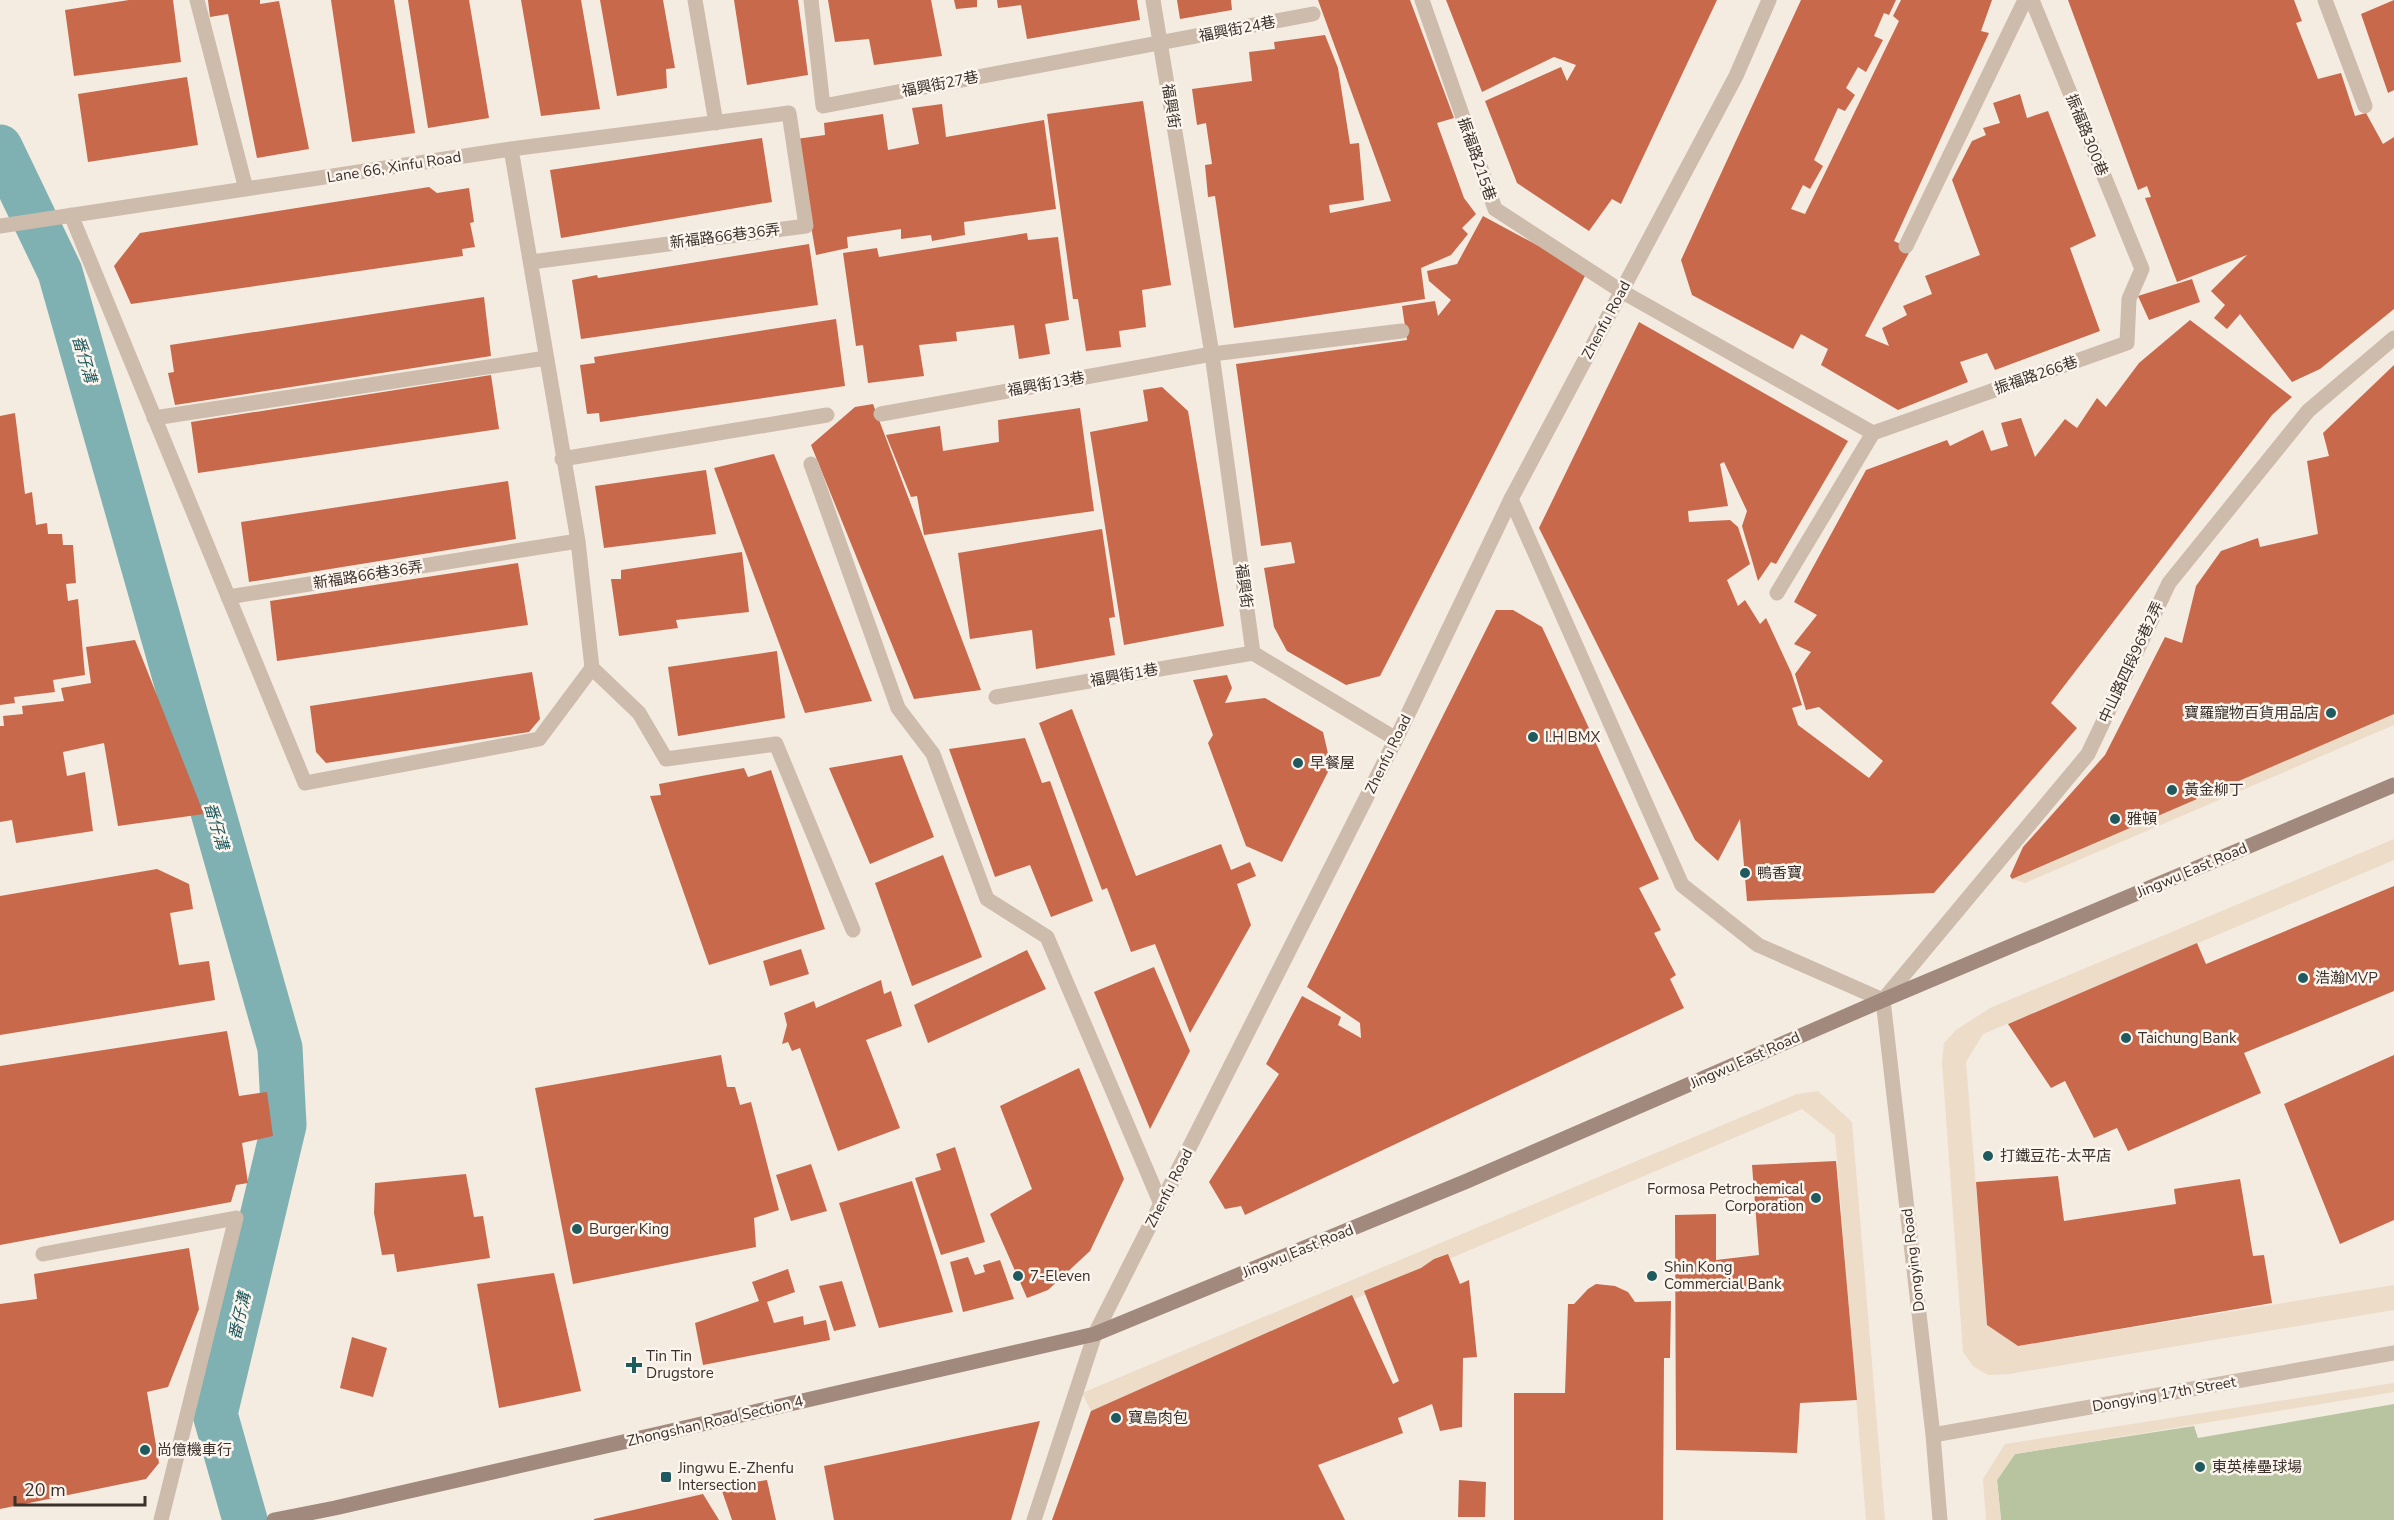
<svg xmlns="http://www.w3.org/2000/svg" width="2394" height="1520" viewBox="0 0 2394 1520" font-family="'Nunito Sans','Noto Sans TC',sans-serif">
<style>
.green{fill:#b8c4a0}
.plaza{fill:#ecdcc8}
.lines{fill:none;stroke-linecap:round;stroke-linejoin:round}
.canal{stroke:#7fb0b2;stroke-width:45}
.building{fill:#c8694b}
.lane{stroke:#cdbbac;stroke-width:15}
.street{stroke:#cdbbac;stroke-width:15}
.secondary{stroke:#a18a7d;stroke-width:15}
.poi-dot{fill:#1f5a5e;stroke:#fbf5ee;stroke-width:2}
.labels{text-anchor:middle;stroke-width:5;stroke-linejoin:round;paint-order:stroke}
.street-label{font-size:15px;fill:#3b302b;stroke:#fbf5ee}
.poi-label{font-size:15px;fill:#3b302b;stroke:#fbf5ee;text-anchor:start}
.water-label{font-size:16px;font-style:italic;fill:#1f5a5e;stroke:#fbf5ee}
</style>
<rect width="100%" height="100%" fill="#f4ebe1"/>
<path class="green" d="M2394,1404V1520H2001L1997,1480L2015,1454L2194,1426L2198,1438Z"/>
<path class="plaza" d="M2394,714V725L2025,883L2012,879Z
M2394,839V860L1983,1034L1966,1062L1987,1325L2018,1346L2394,1285V1310L2009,1374L1988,1375L1973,1366L1963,1352L1942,1062L1944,1043L1956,1030L1990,1008Z
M1818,1091L1852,1122L1885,1520H1866L1835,1135L1802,1109L1091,1411L1082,1393L1797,1094Z
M2394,1383V1392L2015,1454L1997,1480L2001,1520H1986L1983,1479L2005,1444Z"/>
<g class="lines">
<path class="canal" d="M0,147L60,272L280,1048L284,1125L215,1414L245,1520"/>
</g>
<path class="building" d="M129,0H173L181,62L74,76L65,10Z
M208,0H260V4L279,1L309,149L257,158L228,14L210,17Z
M331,0H394L415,133L352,142Z
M408,0H469L489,118L428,128Z
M521,0H581L600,109L541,116Z
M600,0H663L675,68L666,69L667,88L617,96Z
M734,0H798L808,75L747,85Z
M828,0H931L942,56L874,65L869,39L835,42Z
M954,0H977V7L956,9Z
M997,0H1137L1140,20L1027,39L1021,5L998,8Z
M1177,0H1231L1232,10L1180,19Z
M1318,0H1410L1454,118L1437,123L1464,198L1476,214L1462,228L1468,234L1451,255L1421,268L1425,299L1234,328L1215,196L1208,197L1205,165L1212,164L1206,123L1197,125L1192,89L1252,81L1249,52L1275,49L1274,42L1325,35L1338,68L1350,144L1359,143L1364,200L1329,205L1330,213L1391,201Z
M1446,0H1717L1621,204L1612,199L1589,231L1517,183L1485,101L1561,67L1567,81L1576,65L1554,57L1482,92Z
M1801,0H1896L1889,15L1884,13L1874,36L1883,40L1866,72L1858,67L1846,88L1855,95L1845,111L1838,108L1814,160L1823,166L1810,189L1803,185L1791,209L1805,214L1899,21L1893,16L1901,0H1992L1981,31L1989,33L1894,241L1911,249L1865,336L1889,346L1882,328L1907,315L1903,306L1932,294L1925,276L1980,255L1952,180L1972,141L1986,135L1983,128L2000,123L1993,103L2020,94L2027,118L2048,111L2096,236L2070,248L2100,331L1995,370L1987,353L1960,362L1968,382L1898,410L1821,365L1828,349L1801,334L1793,349L1692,295L1681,260Z
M2068,0H2294L2302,21L2296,23L2318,79L2341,73L2355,116L2366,113L2383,144L2394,137V309L2320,369L2292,382L2240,314L2227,329L2214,318L2225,305L2211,291L2247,255L2177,282L2145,198L2151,197L2147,186L2138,190Z
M2394,0V90L2388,93L2361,14Z
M187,77L198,145L88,162L78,94Z
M1143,101L1171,285L1142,290L1146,327L1119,331L1121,347L1086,351L1078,299H1073L1047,114Z
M942,104L946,137L1044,120L1056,209L964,222L965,235L932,241L931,235L901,239V229L847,237L848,248L816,255L796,139L825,135L824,123L883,114L888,150L919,144L912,108Z
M762,138L772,202L561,238L550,170Z
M429,187L437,193L469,188L474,222L470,223L475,247L462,249L463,256L131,304L114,266L140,233Z
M1483,216L1587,272L1380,676L1346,685L1287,651L1274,627L1264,568L1295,563L1291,542L1261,546L1236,364L1407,340L1402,306L1435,301L1438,316L1451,300L1429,281L1427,271L1457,264Z
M1027,233L1028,240L1058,237L1069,320L1045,324L1050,354L1019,359L1014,325L956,332L957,341L919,345L924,376L868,383L863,345L856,346L843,253L877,248L879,257Z
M809,244L818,305L581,339L572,280L597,275L598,278Z
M2192,279L2200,302L2149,320L2138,296Z
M484,297L491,356L175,405L168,373L174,372L170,345Z
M836,319L845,386L600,422L599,413L587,414L580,365L595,363L594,357Z
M2190,320L2292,397L2272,415L2051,703L2077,728L1934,893L1747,901L1740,819L1718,861L1695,840L1539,528L1639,322L1848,441L1776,564L1771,562L1758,581L1742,526L1747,511L1724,462L1720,464L1728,506L1688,511L1689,522L1730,520L1738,527L1750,564L1727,580L1738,606L1745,600L1760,624L1766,618L1791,672L1802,705L1792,708L1798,725L1869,778L1883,761L1819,707L1806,710L1795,674L1811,652L1794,644L1817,615L1794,602L1866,470L1947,440L1950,446L1983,430L1991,451L2008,446L2001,423L2021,418L2035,457L2065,419L2077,428L2097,398L2106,407L2139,363Z
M2394,365V714L2012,879L2010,876L2023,847L2105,755L2165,637L2182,643L2196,586L2221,551L2258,538L2260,547L2318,534L2307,461L2329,456L2323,433Z
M491,375L499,429L198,473L191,422Z
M1162,387L1188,411L1224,626L1124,645L1090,432L1148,421L1143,390Z
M873,404L981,690L914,699L811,445L855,407Z
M1080,408L1094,511L924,535L917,496L911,497L886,435L940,426L943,451L999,442L998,420Z
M15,413L25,494L32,492L36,525L47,523L48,534H62L63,545H73L76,583L66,584L68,601L78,599L85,675L53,680L55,692L14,697L15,703L0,705V416Z
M774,454L872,701L805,713L714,468Z
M706,470L716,534L604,548L595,486Z
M508,481L516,539L249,582L241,522Z
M1102,529L1115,617L1109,618L1115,655L1036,669L1032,630L970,639L958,553Z
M742,552L749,612L676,620L678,628L619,636L611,579H621V570Z
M518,563L528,625L277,661L270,601Z
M1496,610H1513L1542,627L1659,879L1639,888L1661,930L1654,933L1676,975L1670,979L1684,1008L1245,1215L1241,1206L1225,1209L1209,1182L1279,1074L1266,1064L1302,996L1341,1017L1338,1025L1361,1038L1360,1023L1307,987Z
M135,640L204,814L118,826L104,743L63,752L67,776L85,772L93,831L16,843L12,820L0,822V726H4L3,716L23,714L22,706L64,701L61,688L91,683L86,647Z
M777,651L785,718L678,736L668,667Z
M532,672L540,719L529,732L326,763L316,752L310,706Z
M1227,675L1232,688L1225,703L1265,698L1323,732L1331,766L1282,862L1246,846L1208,743L1213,735L1193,680Z
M1072,709L1136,876L1221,844L1231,870L1250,862L1256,876L1237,884L1251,925L1190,1033L1155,944L1131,952L1107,888L1102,890L1039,723Z
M1025,738L1042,783L1050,781L1093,901L1051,917L1030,865L995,877L949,749Z
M902,755L934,837L870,864L829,768Z
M744,768L748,777L771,770L825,929L709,965L650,796L661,795L659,784Z
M943,855L982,957L912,986L875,883Z
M157,869L189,884L193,909L170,913L179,965L209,961L215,1000L0,1035V896Z
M2394,886V991L2244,1053L2261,1093L2128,1151L2117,1128L2094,1138L2065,1081L2051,1088L2008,1024L2197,943L2206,964Z
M801,949L809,974L770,986L763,961Z
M1027,950L1046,989L928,1043L914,1005Z
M1154,967L1190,1051L1150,1129L1094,992Z
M881,980L884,994L891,991L902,1026L866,1040L900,1128L838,1151L800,1048L792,1051L788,1042L782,1044L787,1025L784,1013L814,1001L816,1008Z
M227,1031L239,1096L267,1092L273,1136L242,1143L248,1183L236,1185L231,1202L0,1245V1066Z
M721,1055L727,1087H735L740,1105L751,1102L779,1210L754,1218L756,1247L573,1284L535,1088Z
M2394,1055V1220L2340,1244L2284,1104Z
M1079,1068L1124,1179L1090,1251L1048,1290L1027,1298L990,1214L1032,1189L1000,1106Z
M955,1147L985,1242L941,1255L915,1178L941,1170L936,1154Z
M1836,1161L1857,1400L1800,1403L1797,1453L1676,1450L1675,1215L1716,1214V1260L1759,1255L1752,1165Z
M811,1164L827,1211L791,1221L776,1175Z
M466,1174L474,1217L483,1216L490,1258L397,1272L394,1254L382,1255L374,1213L375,1183Z
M2058,1176L2064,1221L2176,1204L2174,1189L2240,1179L2253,1256L2264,1255L2272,1303L2018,1346L1987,1325L1976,1182Z
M912,1181L953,1312L879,1328L839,1203Z
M189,1248L199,1309L168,1387L147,1392L159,1463L146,1479L0,1509V1304L37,1299L34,1274Z
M1448,1254L1460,1284L1469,1280L1477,1357L1463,1358L1462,1427L1440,1431L1432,1404L1398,1418L1403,1433L1318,1465L1345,1520H1052L1091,1411L1352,1295L1393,1384L1399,1381L1364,1291L1421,1268L1434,1259Z
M968,1257L975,1275L985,1272L983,1265L1000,1260L1014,1299L963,1312L950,1262Z
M788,1269L795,1292L767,1302L774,1323L803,1316L804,1325L826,1320L830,1340L703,1365L695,1323L759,1301L752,1282Z
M554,1273L581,1391L499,1408L477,1284Z
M842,1281L856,1326L834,1331L819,1286Z
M1596,1284L1615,1286L1628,1292L1635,1302L1671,1301L1670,1358H1664L1663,1520H1514V1393H1565L1568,1304H1574L1588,1289Z
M352,1337L387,1348L373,1397L340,1388Z
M1040,1421L1011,1520H834L824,1466Z
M767,1480L776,1520H732L721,1488Z
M1459,1480L1486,1482L1485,1517H1458Z
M703,1494L719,1520H594V1519Z"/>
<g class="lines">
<path class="lane" d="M197,0L246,189
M695,0L716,123
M811,0L823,106L1313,14
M1153,0L1212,354L1253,653L1396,739
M1422,0L1495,209L1621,291L1873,433L2127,343L2129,299L2142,269L2032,0
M2325,0L2365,106
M511,149L578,541L592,668L639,713L666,759L776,744L853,930
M71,215L305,783L539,739L592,668
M0,226L511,149L789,113L806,226L531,262
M1906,246L2025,0
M881,414L1212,354L1402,331
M154,418L546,358
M562,459L827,415
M811,464L898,708L933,754L987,899L1047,937L1161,1204
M1511,499L1682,885L1758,945L1883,1000L2088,754L2169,583L2308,411L2394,338
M1777,593L1873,433
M228,597L578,541
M996,697L1253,653
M43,1254L236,1218L161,1520
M1034,1520L1095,1334"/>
<path class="street" d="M1883,1000L1933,1435L1940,1520
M1095,1334L1396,739L1511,499L1736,76L1769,0
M1933,1435L2394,1353"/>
<path class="secondary" d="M274,1520L335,1508L1095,1334L1467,1181L1883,1000L2394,785"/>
</g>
<g class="poi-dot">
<circle cx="2331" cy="713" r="6"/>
<circle cx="1533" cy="737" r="6"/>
<circle cx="1298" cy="763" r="6"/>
<circle cx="2172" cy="790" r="6"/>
<circle cx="2115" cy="819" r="6"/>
<circle cx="1745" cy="873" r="6"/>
<circle cx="2303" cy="978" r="6"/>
<circle cx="2126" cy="1038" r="6"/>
<circle cx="1988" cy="1156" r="6"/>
<circle cx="1816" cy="1198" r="6"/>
<circle cx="577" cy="1229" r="6"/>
<circle cx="1018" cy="1276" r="6"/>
<circle cx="1652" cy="1276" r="6"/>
<path d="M631 1356h6v6h6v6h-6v6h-6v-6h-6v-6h6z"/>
<circle cx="1116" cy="1418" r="6"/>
<circle cx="145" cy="1450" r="6"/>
<circle cx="2200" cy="1467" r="6"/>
<rect x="660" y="1471" width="12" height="12" rx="3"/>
</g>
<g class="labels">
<g class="street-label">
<text transform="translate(1237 29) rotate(-11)" y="5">福興街24巷</text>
<text transform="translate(940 84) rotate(-11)" y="5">福興街27巷</text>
<text transform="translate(1171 106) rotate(81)" y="5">福興街</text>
<text transform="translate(2087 135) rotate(68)" y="5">振福路300巷</text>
<text transform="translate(1477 159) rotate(71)" y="5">振福路215巷</text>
<text transform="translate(394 167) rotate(-9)" y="5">Lane 66, Xinfu Road</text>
<text transform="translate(725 236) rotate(-7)" y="5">新福路66巷36弄</text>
<text transform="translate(1606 320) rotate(-62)" y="5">Zhenfu Road</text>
<text transform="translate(2036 375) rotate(-19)" y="5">振福路266巷</text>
<text transform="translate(1046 384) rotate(-10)" y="5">福興街13巷</text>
<text transform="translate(368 575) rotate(-9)" y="5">新福路66巷36弄</text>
<text transform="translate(1244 586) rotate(82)" y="5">福興街</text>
<text transform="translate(2131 662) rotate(-65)" y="5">中山路四段96巷2弄</text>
<text transform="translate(1124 675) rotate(-10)" y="5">福興街1巷</text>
<text transform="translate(1388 754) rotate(-64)" y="5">Zhenfu Road</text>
<text transform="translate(2192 870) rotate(-23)" y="5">Jingwu East Road</text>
<text transform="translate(1745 1060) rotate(-24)" y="5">Jingwu East Road</text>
<text transform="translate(1169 1188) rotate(-63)" y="5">Zhenfu Road</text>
<text transform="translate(1298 1251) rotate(-22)" y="5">Jingwu East Road</text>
<text transform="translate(1913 1260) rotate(-97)" y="5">Dongying Road</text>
<text transform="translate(2164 1394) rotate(-10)" y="5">Dongying 17th Street</text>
<text transform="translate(715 1421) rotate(-13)" y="5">Zhongshan Road Section 4</text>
</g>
<g class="poi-label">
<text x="2319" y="718" text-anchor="end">寶羅寵物百貨用品店</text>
<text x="1545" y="742">I.H BMX</text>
<text x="1310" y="768">早餐屋</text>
<text x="2184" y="795">黃金柳丁</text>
<text x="2127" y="824">雅頓</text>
<text x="1757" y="878">鴨香寶</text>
<text x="2315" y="983">浩瀚MVP</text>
<text x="2138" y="1043">Taichung Bank</text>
<text x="2000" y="1161">打鐵豆花-太平店</text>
<text x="1804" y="1194" text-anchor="end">Formosa Petrochemical<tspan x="1804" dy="17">Corporation</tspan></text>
<text x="589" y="1234">Burger King</text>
<text x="1664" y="1272">Shin Kong<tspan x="1664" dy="17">Commercial Bank</tspan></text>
<text x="1030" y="1281">7-Eleven</text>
<text x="646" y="1361">Tin Tin<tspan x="646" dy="17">Drugstore</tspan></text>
<text x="1128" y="1423">寶島肉包</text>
<text x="157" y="1455">尚億機車行</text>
<text x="2212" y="1472">東英棒壘球場</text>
<text x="678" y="1473">Jingwu E.-Zhenfu<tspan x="678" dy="17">Intersection</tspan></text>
</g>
<g class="water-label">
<text transform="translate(85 359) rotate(74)" y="6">番仔溝</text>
<text transform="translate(217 826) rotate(74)" y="6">番仔溝</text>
<text transform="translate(239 1316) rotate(-77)" y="6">番仔溝</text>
</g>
</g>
<path d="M15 1496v9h130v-9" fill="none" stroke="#3b302b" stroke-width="3"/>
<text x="24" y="1496" font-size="18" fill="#3b302b" stroke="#fbf5ee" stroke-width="4.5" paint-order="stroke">20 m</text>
</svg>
